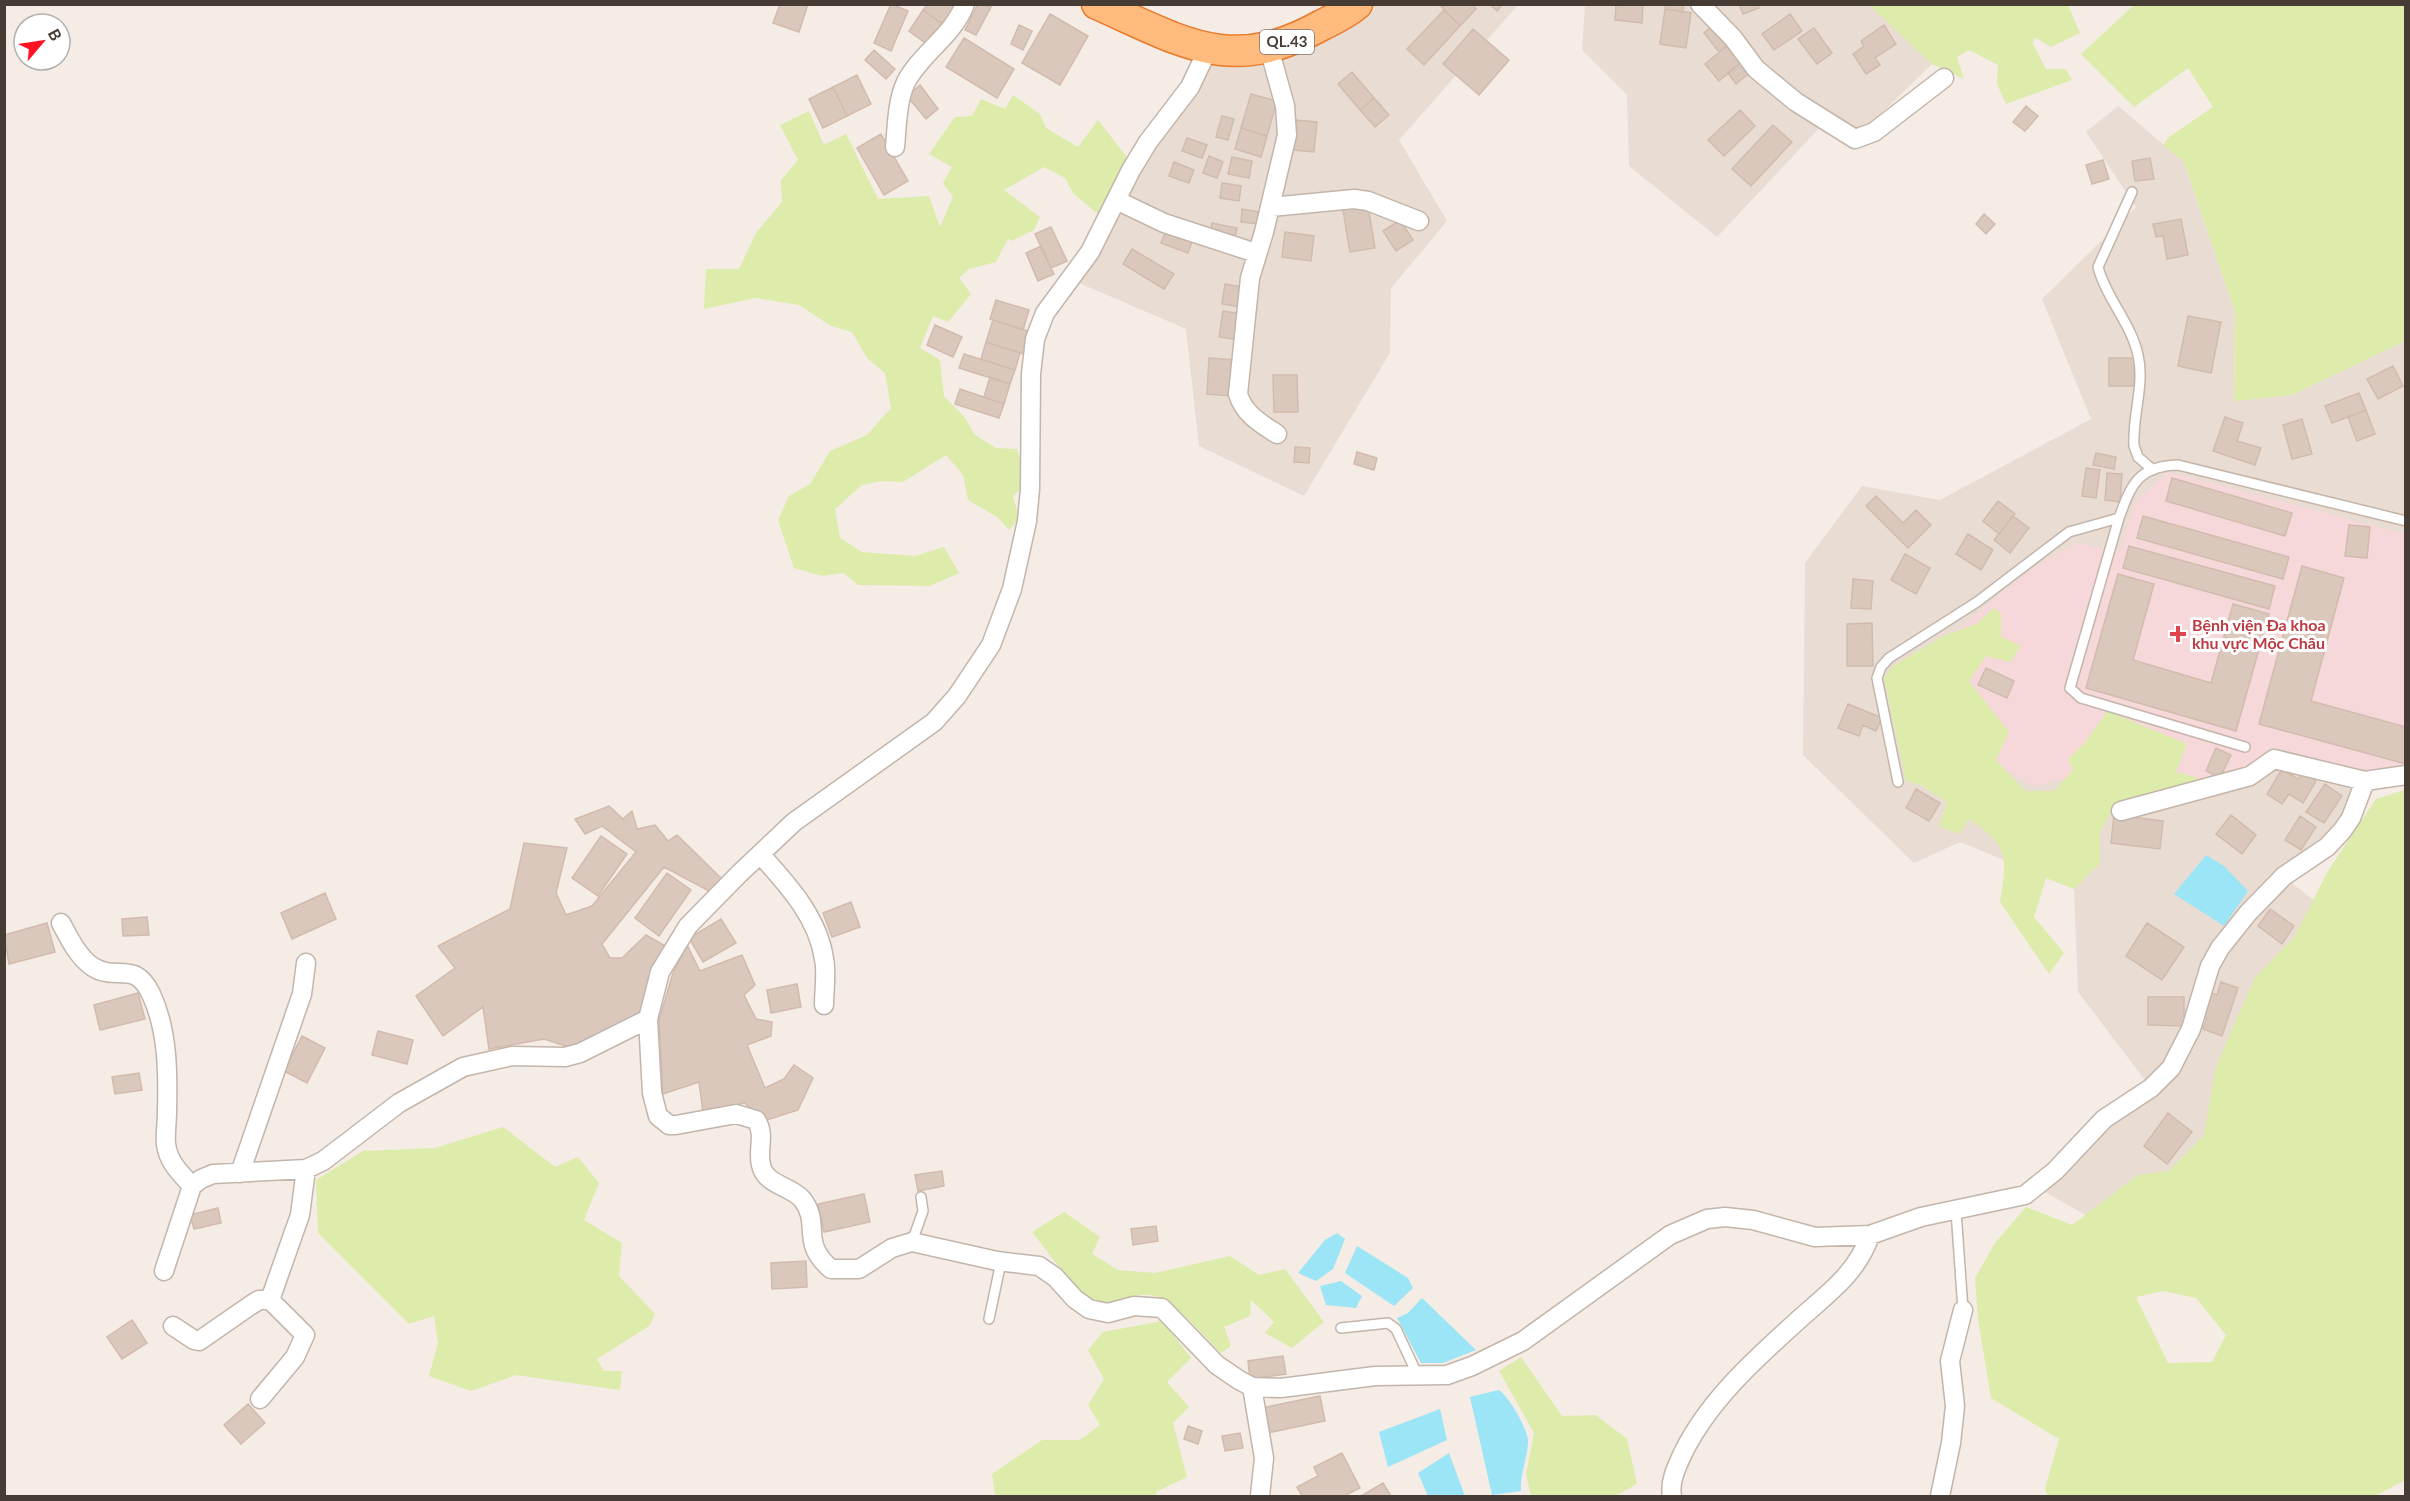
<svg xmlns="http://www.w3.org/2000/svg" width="2410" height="1501" viewBox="0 0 2410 1501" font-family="Lato,sans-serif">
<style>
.residential{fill:#e9ddd3}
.medical{fill:#f6d8da}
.green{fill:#ddecab;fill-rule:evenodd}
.water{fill:#9ce5f6}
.building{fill:#dac8bd;stroke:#d2bbac;stroke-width:1.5}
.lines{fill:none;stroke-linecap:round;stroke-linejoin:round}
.service-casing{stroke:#c3b5aa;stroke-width:12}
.minor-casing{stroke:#c3b5aa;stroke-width:21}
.trunk-casing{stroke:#ea7929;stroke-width:33}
.service{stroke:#fff;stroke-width:9}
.minor{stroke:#fff;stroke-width:18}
.trunk{stroke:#ffba7d;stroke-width:30}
.health-dot{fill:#e0444e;stroke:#fff;stroke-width:2}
.labels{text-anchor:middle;stroke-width:6;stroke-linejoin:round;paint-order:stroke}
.shield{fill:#fff;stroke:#7e7671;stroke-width:1.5}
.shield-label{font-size:15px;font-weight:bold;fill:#473c34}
.health-label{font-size:16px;font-weight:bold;fill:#be3a42;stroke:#fff;text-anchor:start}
</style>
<rect width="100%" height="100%" fill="#f4ece5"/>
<path class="residential" d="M1869,4L1932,64L1855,139L1826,121L1717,237L1629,166L1627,95L1582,50L1585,5Z
M1354,5H1518L1399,140L1447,221L1391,288L1390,353L1304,496L1199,446L1186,329L1070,279L1208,49L1247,52Z
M2118,106L2184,162L2235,312L2234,401L2292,395L2405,341V775L2365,781L2351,818L2284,877L2333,915L2191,1172L2105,1226L2036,1187L2151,1088L2078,992L2074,889L1960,842L1914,863L1803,755L1805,563L1862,486L1940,500L2091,419L2042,299L2136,207L2086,132Z"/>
<path class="medical" d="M2169,472L2405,534L2406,768L2400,771L2346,768L2272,746L2257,761L2233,774L2209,781L2176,773L2114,767L2033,786L1933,727L1929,652L2036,566L2078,543L2118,552L2137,500Z"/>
<path class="green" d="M1869,5H2068L2080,33L2051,47L2036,38L2032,42L2046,69H2066L2072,80L2006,104L1997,84L1998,65L1969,50L1957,57L1964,79L1932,64Z
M2134,5H2405V341L2292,395L2234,401L2235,312L2184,162L2163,145L2169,137L2213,107L2188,68L2134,107L2081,54Z
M1013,95L1040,114L1046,128L1078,147L1098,120L1130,161L1099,215L1073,193L1065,178L1044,167L1004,190L1040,217L1034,230L1011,241L1008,239L996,262L969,269L959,278L971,294L948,322L933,316L920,348L940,360L944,396L965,418L975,435L996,448L1017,449L1024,475L1022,488L1013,496L1019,518L1009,530L997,517L968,500L963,475L946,455L903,482L881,481L862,485L835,509L840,538L862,552L915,556L944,547L959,573L930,586L858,585L844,573L822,576L794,568L778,520L789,496L810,484L830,451L867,435L891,408L885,373L867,358L852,332L831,326L799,305L755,298L704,309L706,269H739L756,233L782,202L781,180L798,160L780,125L809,111L824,145L846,134L878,199L929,196L940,227L953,197L943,183L952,167L929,154L955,117L972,116L981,99L1005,109Z
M1994,608L2001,613V637L2021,646L2010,662L1986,656L1969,681L2009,732L1996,760L2025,791H2054L2073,770L2068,759L2087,740L2107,711L2187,744L2176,772L2209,781L2114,807L2100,832V863L2074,889L2046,878L2034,917L2064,953L2049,974L2000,902C2007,856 2010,848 1969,819L1959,834L1939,826L1947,802L1921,785L1906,781L1884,678L1893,666L1943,636L1976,624Z
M2405,790V1480L2375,1496H2048L2045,1489L2059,1439L1991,1398L1978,1319L1975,1278L1995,1243L2026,1207L2072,1225L2138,1175L2169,1171L2204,1135L2216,1067L2254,979L2295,936L2328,871L2376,799ZM2163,1291L2196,1298L2226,1335L2212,1362L2168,1363L2136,1297Z
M503,1127L555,1167L578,1157L599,1183L584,1220L622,1243L619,1276L655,1314L649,1326L597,1359L604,1371H622L620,1390L516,1375L471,1391L429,1376L438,1343L434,1316L409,1324L318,1233L316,1180L363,1151L435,1148Z
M1064,1212L1100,1237L1092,1254L1118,1270L1155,1273L1230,1256L1259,1275L1285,1269L1324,1322L1292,1348L1265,1333L1274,1322L1251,1300L1250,1316L1224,1327L1231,1346L1221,1353C1204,1337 1174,1298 1150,1295C1128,1292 1109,1311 1088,1299C1079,1295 1042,1244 1032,1232Z
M1162,1321L1191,1358L1167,1382L1189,1407L1173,1423L1187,1477L1156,1492V1496H995L992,1474L1042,1440H1080L1100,1425L1088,1405L1104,1379L1088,1350L1103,1332Z
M1521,1357L1562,1416L1596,1415L1627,1439L1637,1484L1615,1496H1531L1526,1475L1534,1433L1499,1371Z"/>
<path class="water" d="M2206,855L2224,866L2248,891L2224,926L2174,894Z
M1337,1233L1345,1239L1333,1269L1316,1281L1298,1273L1325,1240Z
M1357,1246L1408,1278L1413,1288L1394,1306L1345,1273Z
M1341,1281L1362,1296L1356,1308L1326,1305L1320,1286Z
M1422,1298L1476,1350L1443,1363H1421L1397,1318L1408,1313Z
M1499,1390C1509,1397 1529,1430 1528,1443C1527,1460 1520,1473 1521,1491L1492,1495L1470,1397Z
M1440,1409L1447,1440L1388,1467L1379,1432Z
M1449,1453L1465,1496H1428L1418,1473Z"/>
<path class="building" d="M780,4H808L799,32L773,23Z
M891,4L908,11L891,51L874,43Z
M928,4H957L943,24L923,10Z
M978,4L991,7L976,35L965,30Z
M1439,4H1472L1476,9L1460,26Z
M1489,4H1503L1497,11Z
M1616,4H1643L1642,23L1615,20Z
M1666,4H1684L1683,12L1665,9Z
M1739,4H1758L1759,8L1743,14Z
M1665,9L1691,13L1686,48L1660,44Z
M923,10L943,24L928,45L909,31Z
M1444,10L1460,26L1424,65L1407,49Z
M1050,14L1088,36L1060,85L1022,63Z
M1790,14L1802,31L1774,50L1762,34Z
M1019,25L1032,31L1023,50L1011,44Z
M1884,25L1896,44L1875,58L1880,65L1866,74L1853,54L1864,46L1861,41Z
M1713,26L1728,45L1719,52L1704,33Z
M1814,28L1832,53L1817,64L1798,39Z
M1473,29L1509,60L1479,95L1443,64Z
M964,38L1014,69L997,98L946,67Z
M1731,42L1744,60L1719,81L1705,64Z
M874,50L895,69L886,79L865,60Z
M1744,60L1753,70L1736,84L1728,73Z
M1352,72L1374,98L1360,110L1338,84Z
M857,75L871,104L847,116L833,87Z
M920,85L938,109L926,119L907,96Z
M833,87L847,116L823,128L809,99Z
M1251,94L1277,101L1267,136L1241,128Z
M1374,98L1389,115L1375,127L1360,110Z
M2026,106L2038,116L2025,131L2013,122Z
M1740,110L1755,126L1724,156L1708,140Z
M1222,116L1234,119L1228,140L1216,137Z
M1295,120L1317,122L1314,152L1293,150Z
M1773,125L1792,142L1751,186L1732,169Z
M1241,128L1267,136L1261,157L1235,149Z
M881,134L908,181L884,195L857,148Z
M1187,138L1207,145L1202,158L1182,151Z
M1209,156L1223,162L1217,178L1203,173Z
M1232,157L1252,161L1249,178L1228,174Z
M2150,158L2154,179L2135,181L2132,161Z
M2103,160L2109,179L2092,184L2086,165Z
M1174,162L1194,170L1189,183L1169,176Z
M1222,183L1241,186L1239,201L1220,198Z
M1368,206L1375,248L1350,252L1343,210Z
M1242,209L1260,212L1258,224L1241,222Z
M1984,214L1995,224L1986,234L1976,224Z
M2181,219L2188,255L2167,259L2163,236L2156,237L2153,224Z
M1400,220L1413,240L1396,251L1383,231Z
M1212,223L1237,228L1234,240L1210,235Z
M1051,227L1067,261L1051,268L1035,234Z
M1166,230L1193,239L1188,253L1161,243Z
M1285,232L1314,236L1311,261L1282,257Z
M1041,246L1054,274L1038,281L1026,253Z
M1132,249L1174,274L1164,289L1123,264Z
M1225,284L1243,287L1240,307L1222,304Z
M996,300L1029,310L1023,330L990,319Z
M1223,311L1242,314L1238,340L1219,337Z
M2188,316L2221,322L2211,373L2178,366Z
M993,320L1035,333L1027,355L986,342Z
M935,325L962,337L953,357L927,345Z
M986,342L1020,353L1015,370L981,359Z
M964,354L1015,370L1010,384L959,368Z
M1209,358L1235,360L1232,396L1207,394Z
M2109,358H2135L2134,386H2109Z
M2393,366L2403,386L2378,399L2367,379Z
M1273,375H1297L1298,412H1274Z
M990,377L1010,384L1004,404L984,397Z
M960,389L1004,404L999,418L955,404Z
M2359,393L2366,410L2332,423L2325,406Z
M2366,410L2375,434L2357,441L2348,417Z
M2225,417L2243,423L2237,441L2261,448L2255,465L2213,451Z
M2302,419L2312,454L2292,459L2283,425Z
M1295,447L1310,448L1309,463L1294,462Z
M1357,452L1377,458L1374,470L1354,464Z
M2096,453L2116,457L2114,469L2093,465Z
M2086,468L2100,470L2096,498L2082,496Z
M2107,473L2122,474L2120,502L2105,500Z
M2172,478L2292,513L2285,536L2166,501Z
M1876,496L1903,523L1916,510L1931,525L1908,548L1866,506Z
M1998,501L2015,514L1999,534L1983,521Z
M2013,516L2029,528L2010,553L1994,540Z
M2143,516L2289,557L2283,579L2137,538Z
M2349,525L2370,527L2367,558L2345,556Z
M1968,534L1993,550L1981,570L1956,554Z
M2129,546L2275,586L2269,609L2123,568Z
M1905,554L1930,568L1916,594L1891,580Z
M2302,566L2344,578L2311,701L2406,727V764L2259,724Z
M2118,574L2154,584L2133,660L2211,683L2233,604L2269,614L2236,731L2086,688Z
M1853,579L1873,581L1871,609L1851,608Z
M1872,623L1873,666H1847V624Z
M1986,668L2014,681L2007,698L1978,685Z
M1848,704L1882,718L1876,731L1863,725L1859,736L1838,728Z
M2216,748L2231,755L2220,778L2206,771Z
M2282,769L2298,779L2303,772L2316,781L2303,803L2289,794L2282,804L2267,794Z
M2325,784L2342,796L2324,823L2306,812Z
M1916,789L1940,803L1929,821L1906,808Z
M609,806L623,819L632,811L637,829L655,825L668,841L677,835L722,879L711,892L664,867L602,944L610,958H622L646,935L667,947L653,966L640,1013L572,1048L544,1039L489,1049L483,1007L443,1036L416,996L455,968L438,946L510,909L524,843L567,848L556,893L566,915L592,906L636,852L602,826L585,834L575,819Z
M2114,815L2163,821L2160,849L2111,843Z
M2231,815L2256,835L2242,854L2216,834Z
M2300,816L2316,827L2301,850L2285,840Z
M601,836L627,854L598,896L572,878Z
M667,873L691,890L659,936L635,918Z
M325,893L336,919L292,939L281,913Z
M851,902L860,927L832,937L823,913Z
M2270,909L2294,926L2282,944L2258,926Z
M147,917L149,935L123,936L122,919Z
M721,919L736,943L703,962L689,938Z
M47,923L55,952L9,964L4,935Z
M2147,923L2184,947L2162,980L2126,956Z
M687,945L700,971L742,955L755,985L744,995L756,1019L772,1022L771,1036L747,1045L765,1088L784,1079L794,1065L813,1078L798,1110L767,1120L744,1103L703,1113L699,1082L663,1094L659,1020L673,973Z
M2221,982L2238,988L2222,1036L2203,1029L2207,1018L2201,1016L2209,992L2217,995Z
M797,984L801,1007L771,1013L767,990Z
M138,993L145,1019L100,1030L94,1005Z
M2148,997H2184V1026L2148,1025Z
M378,1031L413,1040L407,1064L372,1055Z
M302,1036L325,1048L307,1083L284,1071Z
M139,1073L142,1090L115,1094L112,1077Z
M2168,1113L2192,1132L2167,1164L2144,1146Z
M942,1171L944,1186L918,1191L915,1175Z
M864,1194L870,1222L824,1232L818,1204Z
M218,1208L221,1223L194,1229L190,1215Z
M1156,1226L1158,1241L1133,1245L1131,1229Z
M806,1261L807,1287L772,1289L771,1263Z
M132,1320L147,1343L122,1359L107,1337Z
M1283,1356L1286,1374L1250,1379L1248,1361Z
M1320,1396L1325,1421L1267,1433L1262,1408Z
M248,1404L265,1423L241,1444L224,1425Z
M1188,1426L1202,1431L1198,1444L1184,1439Z
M1240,1433L1243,1448L1225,1451L1222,1436Z
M1342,1453L1360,1488L1344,1496H1302L1297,1487L1318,1476L1314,1467Z
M1383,1483L1391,1496H1361Z"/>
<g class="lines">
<defs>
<path id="service" d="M2132,192L2098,267C2106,298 2131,323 2138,355C2145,385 2132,416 2134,446L2138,457L2153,470
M2119,518L2070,688L2081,698L2245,747
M1898,782L1877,678L1881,667L1889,658L1977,602L2069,532L2119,518C2131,485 2138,466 2178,465L2406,521
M1956,1211L1963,1310
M912,1242L923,1211L921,1197
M989,1319L1001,1262
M1341,1328L1388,1323L1396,1329L1418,1376"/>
<path id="minor" d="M1700,4L1733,38L1756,69L1796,102L1855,139L1874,132L1944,78
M1269,48L1285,106L1287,135L1264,232L1250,278L1238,394C1244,414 1260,423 1277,434
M1208,49L1190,87L1148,142L1131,170L1090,252L1045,313L1035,339L1031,374L1030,489L1027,521L1012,589L991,645L957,696L934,722L794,822L740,873L688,926L660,972L648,1019L652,1093L658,1116L669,1125H676L736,1114L756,1120C766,1135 757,1149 761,1165C765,1185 791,1186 802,1199C822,1224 799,1242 831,1269H859L892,1248L912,1242L997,1261L1039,1266L1055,1277L1075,1299L1089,1309L1108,1313L1134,1306L1162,1308L1217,1365L1239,1380L1252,1387L1281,1388L1375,1376L1447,1375L1472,1366L1523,1341L1670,1235L1707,1219L1725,1217L1753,1220L1815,1237L1870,1235L1921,1217L2025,1195L2055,1171L2104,1119L2151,1088L2171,1068L2191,1029L2210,966L2220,948L2248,913L2284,876L2327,847L2342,831L2351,818L2365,781L2406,775
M895,147C897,126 897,101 906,82C921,53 953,36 965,4
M1116,200L1164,223L1256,253
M1271,207L1354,199L1368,201L1419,221
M2121,811L2250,776L2274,759L2365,781
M760,854C787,884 818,917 824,959C827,973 824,990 824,1005
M61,923C69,938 78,957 93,967C117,982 134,959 151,994C168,1030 168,1073 167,1112C167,1123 165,1134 166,1144C168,1162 181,1174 192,1186
M240,1173L302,994L306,963
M164,1271L192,1186L201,1179L213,1174L306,1169L323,1161L399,1103L463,1067L512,1056L565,1057L580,1053L648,1019
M173,1326L194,1340L199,1341L251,1305L259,1300H270
M1252,1387L1264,1458L1260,1496
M260,1399L295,1357L305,1335L270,1300L300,1215L306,1169
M1672,1496C1669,1482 1677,1466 1683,1453C1708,1402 1752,1362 1794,1324C1824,1296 1857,1275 1870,1235
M1940,1496L1951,1443L1955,1406L1950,1361L1963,1310"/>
<path id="trunk" d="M1097,4C1183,42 1231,76 1322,25C1334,19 1347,13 1357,4"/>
</defs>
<use href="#service" class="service-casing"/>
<use href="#minor" class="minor-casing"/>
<use href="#trunk" class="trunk-casing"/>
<use href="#service" class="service"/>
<use href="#minor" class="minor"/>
<use href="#trunk" class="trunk"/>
</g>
<path class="health-dot" d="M2175 625h6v6h6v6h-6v6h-6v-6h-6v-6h6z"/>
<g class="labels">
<rect class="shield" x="1260" y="30" width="54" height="24" rx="4.5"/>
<g class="shield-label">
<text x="1287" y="47">QL.43</text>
</g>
<g class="health-label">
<text x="2192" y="631">Bệnh viện Đa khoa<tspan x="2192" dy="18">khu vực Mộc Châu</tspan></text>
</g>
</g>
<rect width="2410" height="1501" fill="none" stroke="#473c34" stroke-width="12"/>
<g transform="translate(42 42) rotate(61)"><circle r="28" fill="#ffffff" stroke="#b5b1ae" stroke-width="1.5"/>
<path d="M0-4.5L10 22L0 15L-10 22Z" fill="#ff1222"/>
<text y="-9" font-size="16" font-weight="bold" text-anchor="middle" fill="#473c34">B</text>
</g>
</svg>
